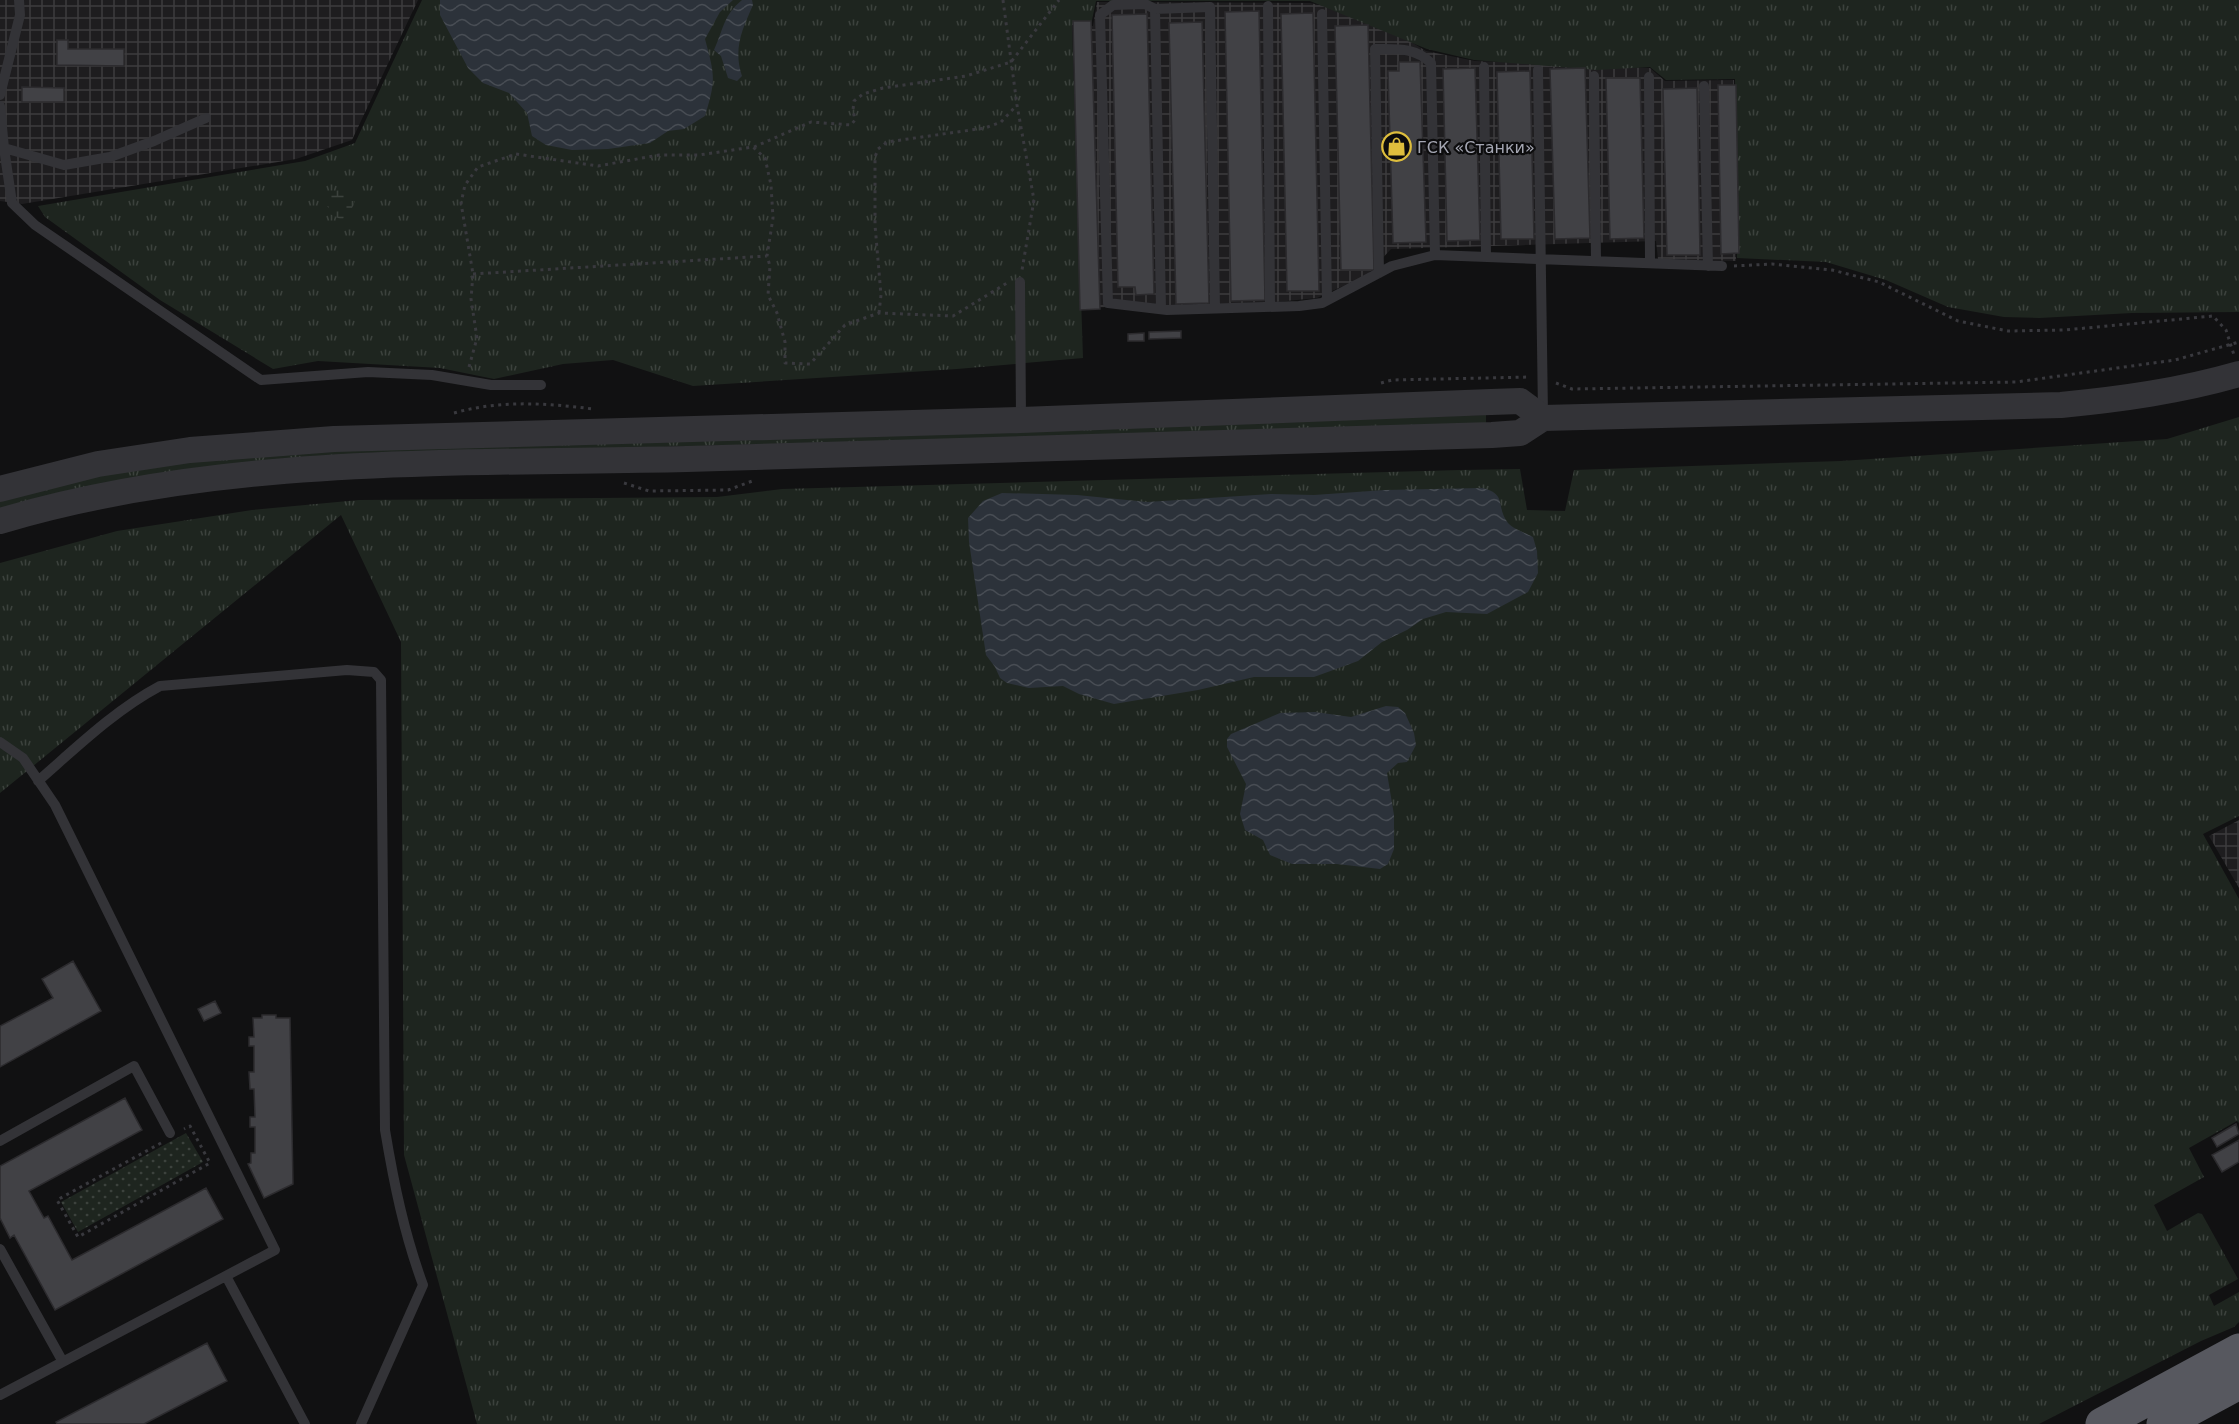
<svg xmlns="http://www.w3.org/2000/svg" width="2239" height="1424" viewBox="0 0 2239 1424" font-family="'DejaVu Sans',sans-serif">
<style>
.industrial{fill:url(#industrial-grid)}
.grass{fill:url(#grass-tufts)}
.wetland{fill:url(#wetland-marsh)}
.park{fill:url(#park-dots)}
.water{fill:url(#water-waves)}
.building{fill:#414145;stroke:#2c2b2e;stroke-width:1.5}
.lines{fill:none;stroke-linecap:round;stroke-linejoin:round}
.path{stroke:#39393e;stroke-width:3;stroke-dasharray:3 4.5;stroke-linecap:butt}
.service{stroke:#333337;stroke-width:10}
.tertiary{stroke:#333337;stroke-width:26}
.trunk{stroke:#57585f;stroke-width:33}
.labels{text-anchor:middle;stroke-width:4.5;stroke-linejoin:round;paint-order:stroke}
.poi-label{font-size:16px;fill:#a4a6b2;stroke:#0c0c0d;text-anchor:start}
</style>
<defs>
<pattern id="industrial-grid" width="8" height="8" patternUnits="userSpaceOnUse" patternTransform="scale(1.5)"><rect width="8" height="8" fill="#1e1d1f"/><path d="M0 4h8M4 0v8" fill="none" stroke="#3c3b3d"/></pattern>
<pattern id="grass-tufts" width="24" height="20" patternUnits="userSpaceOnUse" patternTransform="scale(1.5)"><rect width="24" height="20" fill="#1e251f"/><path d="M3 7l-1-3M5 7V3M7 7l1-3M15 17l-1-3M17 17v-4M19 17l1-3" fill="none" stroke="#3c423d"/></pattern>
<pattern id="wetland-marsh" width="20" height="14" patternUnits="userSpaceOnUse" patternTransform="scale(1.5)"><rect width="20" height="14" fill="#1e251f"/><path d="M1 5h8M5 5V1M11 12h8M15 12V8" fill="none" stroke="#3c423d"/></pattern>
<pattern id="park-dots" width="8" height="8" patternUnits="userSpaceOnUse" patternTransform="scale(1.5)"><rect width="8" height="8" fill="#1e251f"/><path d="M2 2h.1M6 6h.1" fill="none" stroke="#3c423d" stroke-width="1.8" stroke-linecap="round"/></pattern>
<pattern id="water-waves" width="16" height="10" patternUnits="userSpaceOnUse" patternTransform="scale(1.5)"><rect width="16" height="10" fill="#2c323a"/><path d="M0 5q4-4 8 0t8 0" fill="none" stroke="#484d54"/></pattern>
</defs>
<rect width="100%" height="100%" fill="#111112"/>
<path class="industrial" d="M0,0H418L352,140L296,159L22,204L0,201Z
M1097,2L1310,3L1367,15L1426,51L1475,61L1650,68L1665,81L1734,80L1736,261L1658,259L1656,241L1391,249L1367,275L1317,298L1276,302L1081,308L1073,26H1093Z
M2239,820V888L2209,836Z"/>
<path class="grass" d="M422,0H2239V312L2132,313L2039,318L2004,317L1948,307L1886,280L1826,262L1737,258L1735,79L1666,80L1650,67L1597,70L1474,60L1427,49L1310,1H1096L1091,25H1072L1083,358L957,369L693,386L613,360L563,364L494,379L440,368L318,361L273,369L160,300L45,217L38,206L305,161L355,143Z
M1486,415V425L399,454L0,512V501L48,486L150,465L260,453Z
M2239,417V816L2203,834L2239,899V1123L2237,1121L2189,1148L2204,1177L2154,1205L2167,1231L2198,1213L2202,1214L2238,1279L2209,1295L2214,1306L2239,1292V1322L2234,1327L2201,1341L2039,1424H477L404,1155L401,642L341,515L0,793V563L117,531L252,510L359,500L717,497L782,489L1460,470L1520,469L1527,510L1565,511L1574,470L1841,461L2167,439Z"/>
<path class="wetland" d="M342,189H352C358,202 352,211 342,220L328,213V207L324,203C328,193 333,191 342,189Z"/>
<path class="park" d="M186,1133L203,1162L78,1232L61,1202Z"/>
<path class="water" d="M440,0H733L720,12L705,39C715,76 716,80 705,116L684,129L668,131L650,143L608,149L572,150L546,145L532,136L527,113L509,93L483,83L468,68L440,15Z
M742,0H752L753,5C742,30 733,49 742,76L737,81L728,78L721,56L714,50C724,28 723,16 742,0Z
M1482,488C1508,494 1495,506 1508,523C1513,529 1526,533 1533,537L1537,551L1538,573L1528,592L1487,614L1446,612L1423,619L1407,630L1382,642L1358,661L1314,677H1254L1198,690L1114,704L1079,694L1063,686L1029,688L1007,683L1000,678L995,667L986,655L969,542L968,518L983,501L1002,493L1077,495L1147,502L1271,494L1314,495L1385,490Z
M1386,706L1398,707L1405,713L1414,733L1416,745L1407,762L1398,763L1387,773L1394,815V849L1388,864L1380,869L1337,864H1292L1270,855L1263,840L1245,830L1240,814L1246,784L1227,747V739L1231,734L1280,713L1315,712L1351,717Z"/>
<path class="building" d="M1259,11L1265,300L1231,301L1225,12Z
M1313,13L1319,291H1287L1281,14Z
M1147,14L1154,294L1136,295L1135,287H1118L1112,15Z
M1073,21H1091L1100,309L1080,310Z
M1202,22L1209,303L1176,304L1169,23Z
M1368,25L1374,270H1341L1335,26Z
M57,40H68V49H124V66L57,65Z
M1399,62H1420L1426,242L1393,243L1388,71H1399Z
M1475,68L1480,240L1447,241L1443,69Z
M1585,68L1590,238L1555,239L1550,69Z
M1530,71L1534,239H1501L1497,72Z
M1606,78H1640L1644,238L1610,239Z
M1718,85H1736L1739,253L1721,254Z
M22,87L64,88V102H22Z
M1697,88L1700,255H1667L1663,89Z
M1181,331V338L1149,339V332Z
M1144,333V341H1128V334Z
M73,961L101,1011L0,1067V1026L53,998L42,979Z
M215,1001L221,1013L204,1021L198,1009Z
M262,1015H276V1018H290L293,1184L264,1198L248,1164L251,1163V1153H255V1127H250V1117H255L254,1089H250L249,1072H254V1046H249V1037H254L253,1018H262Z
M125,1098L142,1130L29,1191L44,1218L48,1216L72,1260L206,1188L223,1219L55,1310L14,1235L10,1238L0,1218V1166Z
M2236,1124L2239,1134L2217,1147L2212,1138Z
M2239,1140V1162L2222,1172L2212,1155Z
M207,1343L227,1381L144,1424H57L56,1422Z"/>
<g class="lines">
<path class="path" d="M1003,0L1017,105L1034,200L1022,270
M754,147L811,122L851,125L855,120L853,110L854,101L863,94L883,88L966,76L1011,62L1059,0
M1734,266L1772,264L1832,270L1879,282L1958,321L2008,331L2065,330L2213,316L2226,330L2234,355
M473,274L767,256
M879,313L881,295L875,225V157L878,149L887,142L985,128L1001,122L1017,105
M469,367L477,338L471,299L473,274L461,203L465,185L478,167L516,154L598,166L659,155H699L753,147L765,158L771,185L773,218L767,256L770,266L768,295L777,313L785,342V363L810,364L845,325L879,313L953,316L1007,283
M1381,383L1392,380L1530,377
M1556,383L1572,389L2016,382L2175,360L2239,342
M454,413C499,400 547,403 593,409
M624,483L649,491L728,490L755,480
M161,1143L57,1200L78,1237L210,1163L190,1126L184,1129"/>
<path class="service" d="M1268,6L1270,307
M1155,9L1210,7L1215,308
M1322,14L1327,300
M1484,67L1486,257
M1538,70L1543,414
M1594,76L1596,261
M1649,77L1650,263
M1704,86L1708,266
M0,95L20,15L19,0
M0,106L4,148L64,165L110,157L154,141L206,118
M4,148L12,203L35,225L261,380L368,372L432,375L491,385H541
M1379,273L1375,49C1397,49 1415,47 1431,63L1435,255
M1020,282L1021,420
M1161,308L1155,9L1145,4L1113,5L1100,15L1108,303L1167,310L1299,306L1322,303L1392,266L1435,255L1722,266
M0,742L23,758L55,805L275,1250L0,1395
M38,781C77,747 115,710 160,686L347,670L374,672L381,680L385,1130C394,1184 404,1233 423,1285L361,1424
M0,1141L134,1066L170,1133
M0,1249L63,1362
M226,1276L305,1424"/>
<path class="tertiary" d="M0,489L98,464L190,450L334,439L1021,420L1491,402L1520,401L1543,418
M0,521C221,455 458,464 687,459C955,453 1223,442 1492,435L1520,433L1543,418L2061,405C2122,399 2180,391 2239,374"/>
<path class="trunk" d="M2102,1424L2239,1350
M2163,1424L2239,1383"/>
</g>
<defs>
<symbol id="shop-ring" viewBox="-11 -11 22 22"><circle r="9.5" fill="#0c0c0d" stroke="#debe3d" stroke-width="1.5"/><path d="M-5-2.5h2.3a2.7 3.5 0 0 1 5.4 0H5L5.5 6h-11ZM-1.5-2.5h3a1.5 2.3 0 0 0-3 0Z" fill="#debe3d"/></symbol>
</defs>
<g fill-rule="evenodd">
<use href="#shop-ring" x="1380" y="130" width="33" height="33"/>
</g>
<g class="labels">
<g class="poi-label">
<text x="1417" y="153">ГСК «Станки»</text>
</g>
</g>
</svg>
